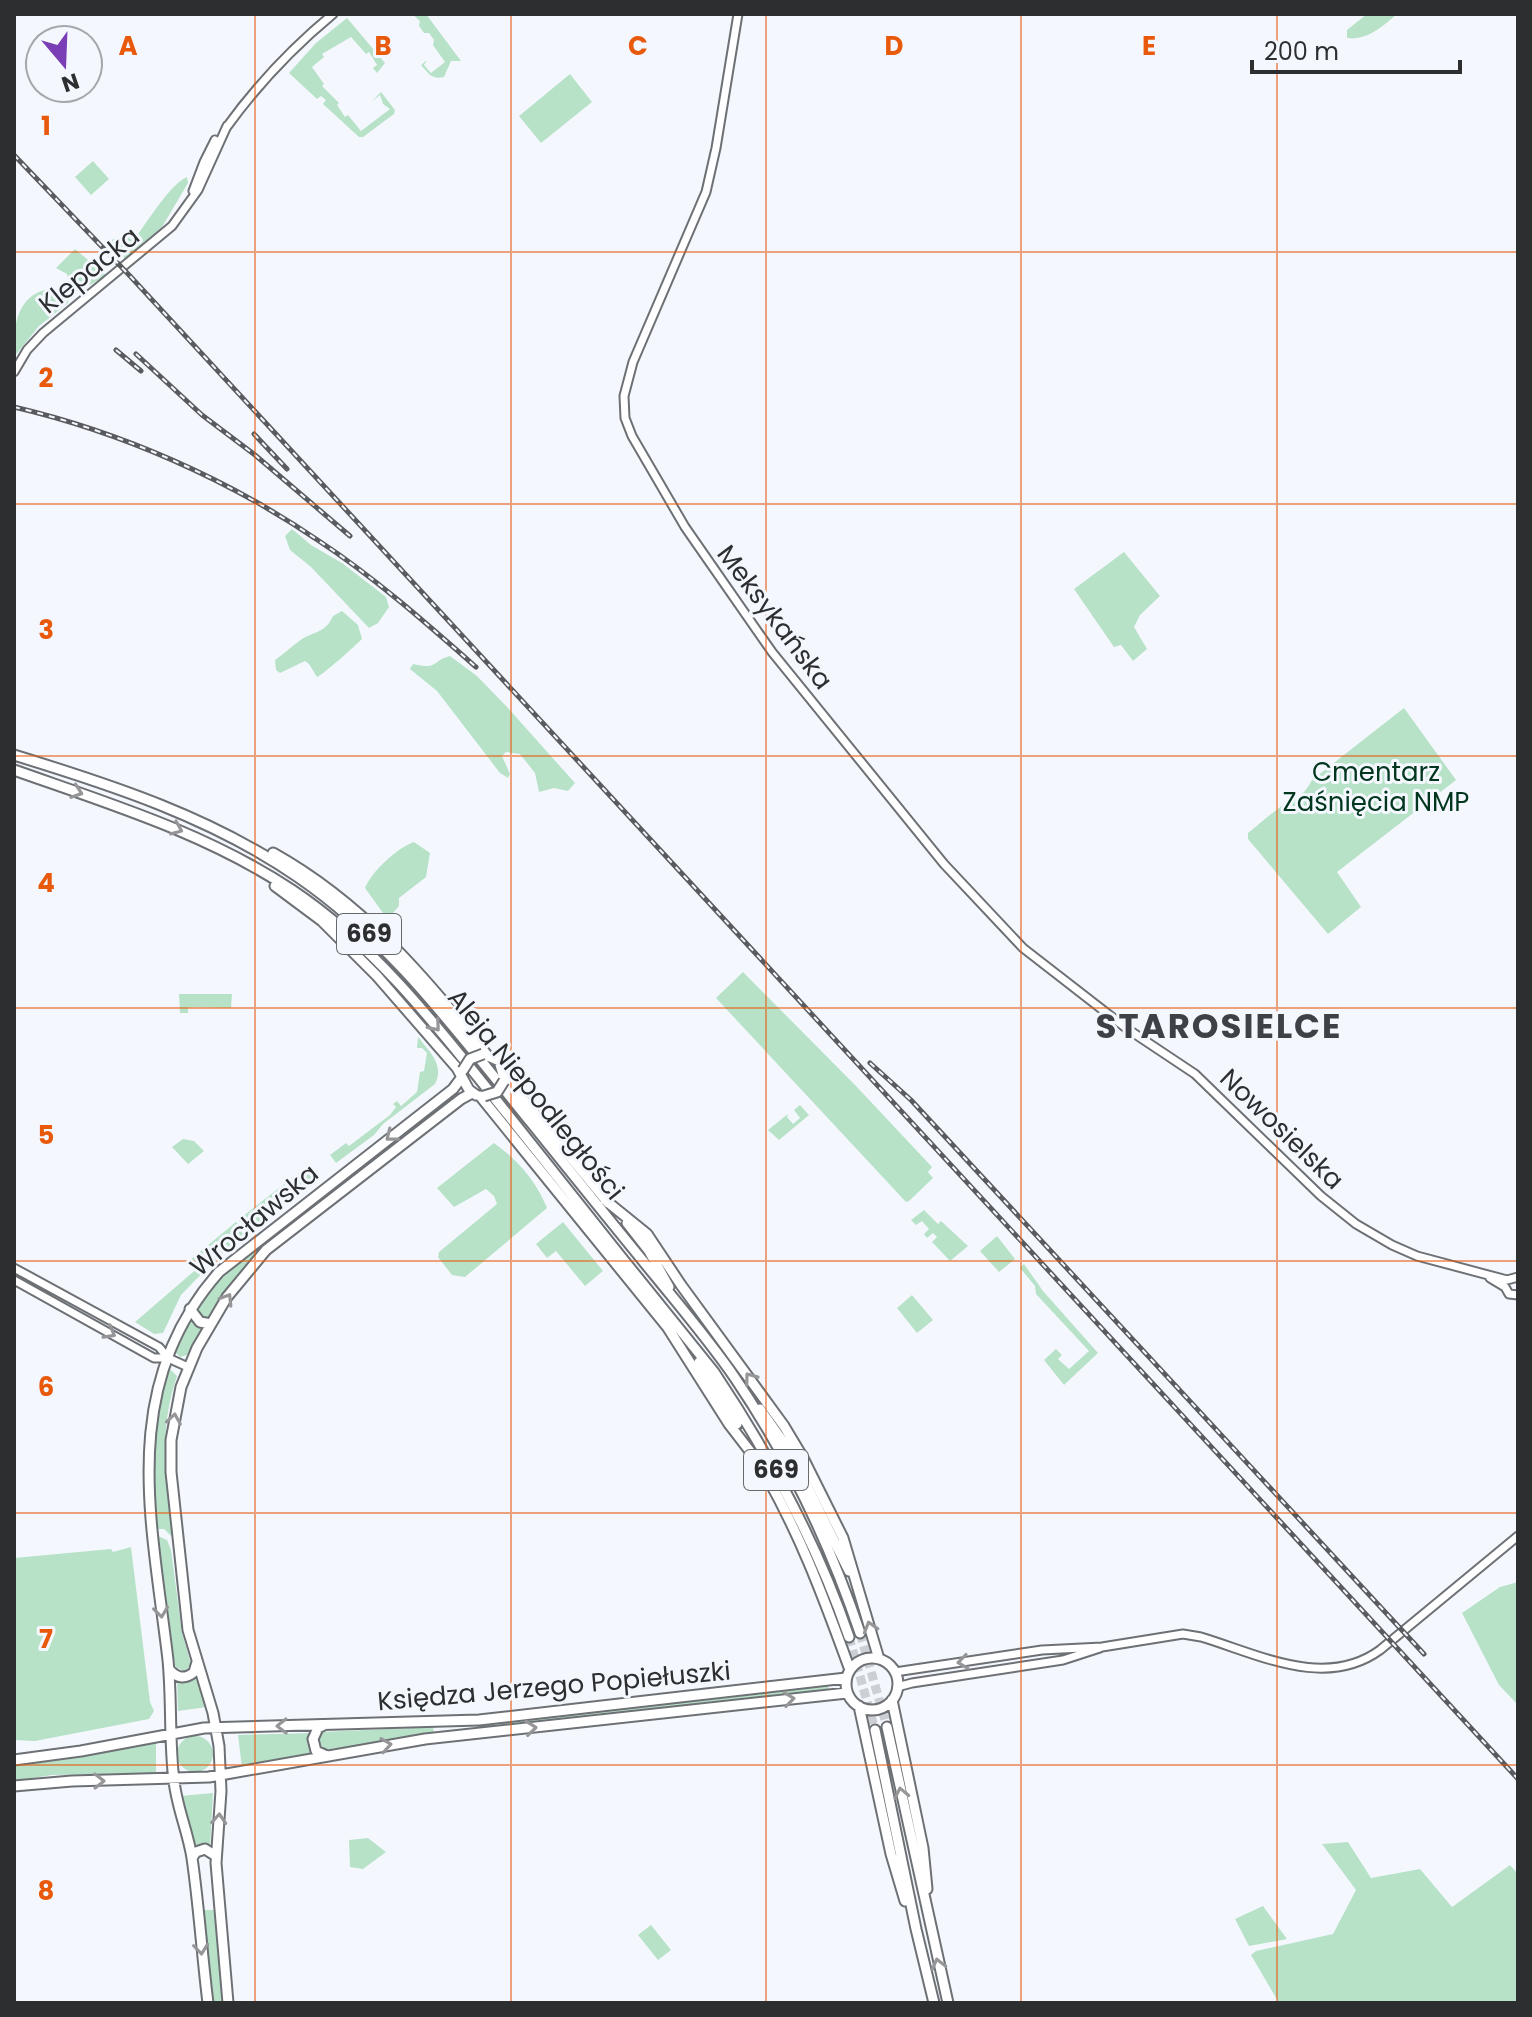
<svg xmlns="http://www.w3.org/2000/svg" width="1532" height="2017" viewBox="0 0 1532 2017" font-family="Poppins,sans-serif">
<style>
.green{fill:#b7e2c8}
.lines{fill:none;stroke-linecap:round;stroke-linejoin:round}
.major-tunnel{stroke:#ccd0d5;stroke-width:9;stroke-dasharray:9 4.5;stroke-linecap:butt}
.minor-casing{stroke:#6d7175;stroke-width:11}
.major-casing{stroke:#6d7175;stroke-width:13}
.minor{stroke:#fff;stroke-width:7}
.major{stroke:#fff;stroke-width:9}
.rail-casing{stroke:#595b5e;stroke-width:5}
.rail{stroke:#f4f8fe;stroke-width:2;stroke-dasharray:6;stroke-linecap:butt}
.major-bridge-casing{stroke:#6d7175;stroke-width:13;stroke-linecap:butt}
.major-bridge{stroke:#fff;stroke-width:9}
.oneway{stroke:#969698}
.grid{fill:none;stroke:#e8590c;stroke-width:2;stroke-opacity:0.55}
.labels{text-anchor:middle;stroke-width:6;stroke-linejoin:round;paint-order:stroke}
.shield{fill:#f4f8fe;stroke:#686b6e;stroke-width:2}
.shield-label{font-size:24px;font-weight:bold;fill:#2c2e30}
.street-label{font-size:26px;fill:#2c2e30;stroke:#f4f8fe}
.park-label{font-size:26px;fill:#00361e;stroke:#f4f8fe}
.district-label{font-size:34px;font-weight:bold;letter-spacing:2px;fill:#3e4246;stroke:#f4f8fe}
.grid-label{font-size:26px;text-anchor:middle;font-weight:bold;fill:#e8590c;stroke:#f4f8fe;stroke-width:6;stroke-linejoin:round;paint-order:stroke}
</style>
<rect width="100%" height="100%" fill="#f4f8fe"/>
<path class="green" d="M412,14H426L461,61H451L444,77C432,80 429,74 421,65L427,60L424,65L431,73L445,62L433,45L434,40L429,33H424L419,26L420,21Z
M1367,14H1397C1383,26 1367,41 1347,38V30Z
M347,18L385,63L377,73L373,68L377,65L369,52L366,54L351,37L322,54L324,57L312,67L324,84L322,86L339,103L337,105L345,117L348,115L361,131L390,109L383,104L380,95L371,102L381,92L395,110L394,114L363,137H359L323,104L326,100L321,96L317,99L289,73L316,43Z
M570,74L592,102L541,143L519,116Z
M93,161L109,179L91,195L75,177Z
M187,177L188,183L162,227L125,259L111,240L125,235L133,241C146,224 170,184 187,177Z
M75,249L106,275L79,292L70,286L67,274L56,268Z
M48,289L60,291L69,297L68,303L39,326L14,357C14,329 14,297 48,289Z
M292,529L311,545L342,563L386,597L389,607L378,623L369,628L311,567L290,550L285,536Z
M1124,552L1160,596L1140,615L1134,627L1147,649L1133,661L1121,645L1114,647L1074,589Z
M342,611L358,625L362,639C355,646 324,674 317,677L309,664L305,661L280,673L276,670L275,660C284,654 293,645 302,639C316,631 326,632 333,616Z
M450,656L477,676L507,707L575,783L568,791L554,788L539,792L535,773L520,754L506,752L502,756L510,774L508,778L500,773L437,691L410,669L413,664C439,670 431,661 450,656Z
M1404,708L1456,780L1337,872L1361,907L1328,934L1248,839V833C1258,825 1268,816 1279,808C1294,796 1300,802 1312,780Z
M414,842L430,853L426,877L399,898V906L393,913H383L365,888C372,871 397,848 414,842Z
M743,972L856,1086L932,1167L928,1172L933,1178L909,1201L906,1202L716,998Z
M179,994H232L231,1008L193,1007L188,1008V1013H180Z
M418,1037C429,1051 445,1065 435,1084L383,1124L374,1135L336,1163L330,1155L346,1143L349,1146L390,1115L396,1107L393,1104L397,1101L401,1106L417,1092L420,1072L424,1071L427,1053L422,1048H417Z
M452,1096L454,1100L350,1180L347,1177Z
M800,1105L809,1115L779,1140L768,1130L788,1114L787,1117L793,1124L800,1118L794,1110Z
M183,1139L194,1141L204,1151L188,1164L172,1147Z
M494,1143C518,1160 536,1181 547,1208L465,1277L452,1275L438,1257L439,1252L497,1204L494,1196L486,1189L454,1207L437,1188Z
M310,1164L319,1177L265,1221L248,1230L238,1220Z
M343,1179L346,1183C314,1208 277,1231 249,1262C234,1279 223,1299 210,1318H202L197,1308C233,1254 293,1218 343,1179Z
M924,1210L938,1224L941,1221L968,1246L950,1261L932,1242L937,1237L933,1233L927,1238L924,1234L929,1229L922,1221L916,1225L911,1220Z
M236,1222L246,1232L213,1262L206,1255L196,1265L190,1260Z
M563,1222L603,1271L585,1286L556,1251L547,1258L536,1244Z
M997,1236L1015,1259L999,1272L980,1251Z
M207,1260L211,1264L181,1295L163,1333L154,1334L135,1322Z
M1024,1264L1043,1291L1098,1353L1064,1385L1044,1360L1056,1349L1062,1355L1058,1359L1069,1369L1089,1351L1036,1294L1035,1286L1020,1268Z
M912,1295L933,1320L917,1333L897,1308Z
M189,1316L196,1324L204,1327L187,1355L180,1357L175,1352Z
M171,1370L177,1376C158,1432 166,1479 172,1537L164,1529H156C151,1471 149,1427 168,1371Z
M158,1536L167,1540L171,1550L182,1633L191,1664L184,1672L175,1666Z
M131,1547L150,1702L154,1711L149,1719L35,1741L14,1740V1558L111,1549L113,1552Z
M1518,1582V1705L1499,1685L1462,1613L1500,1587Z
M195,1676L207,1707L178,1711L177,1679Z
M828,1686L829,1691L488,1728L486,1722Z
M433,1727L434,1734L325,1750L317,1743L322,1732Z
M312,1733L315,1752L242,1768L238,1735Z
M177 1754a18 18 0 1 1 36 0a18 18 0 1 1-36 0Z
M156,1741V1773L52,1775L14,1781V1766L83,1757Z
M213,1793L210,1848L195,1849L180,1796Z
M368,1838L386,1852L363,1869L350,1867L349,1840Z
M1348,1842L1371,1878L1420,1869L1452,1907L1510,1865L1518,1874V2003H1279L1251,1955L1256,1951L1333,1934L1356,1890L1322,1844Z
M1263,1906L1287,1939L1249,1946L1235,1919Z
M201,1910H215L225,2003H212Z
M651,1925L671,1950L658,1960L638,1935Z"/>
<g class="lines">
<path class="major-tunnel" d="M860,1633L887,1727
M849,1637L875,1730"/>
<defs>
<path id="minor" d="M738,14L716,148L706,192L633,362L624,396L625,418L632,436L685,527L772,652L944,864L1023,948L1126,1028L1195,1074L1321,1196L1356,1224L1392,1245L1417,1256L1507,1280
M226,128C257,85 292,48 333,14
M193,191L204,162L215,140
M14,372L27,350L43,333L172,226L198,190L227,126
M14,1268L159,1347L168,1358
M1490,1278L1505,1287L1509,1294L1518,1295
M14,1280L154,1358H168L188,1367
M1507,1280L1518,1277
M895,1672L1042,1650L1102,1647L1183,1634L1201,1637C1258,1654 1325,1690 1380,1650L1518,1536
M897,1687L912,1683L1063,1660L1100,1648"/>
<path id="major" d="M14,755C112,785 213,818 298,877C393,942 461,1037 533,1125C574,1176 615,1227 657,1278C683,1310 711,1343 735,1378C788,1456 830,1544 860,1633
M14,770C110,804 206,833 292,890C379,948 444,1035 509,1116C577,1202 645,1287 714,1372C770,1456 816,1541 849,1637
M273,853C361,902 425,976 487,1055
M275,886L322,921L377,976L457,1068L469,1090L476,1095
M483,1054L499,1061L504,1078
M504,1076L608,1203
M480,1096L668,1328L729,1424L759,1463
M605,1200L647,1234L681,1285L784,1426L802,1456L843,1538L879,1659
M627,1223L649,1251L669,1287
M190,1309L200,1322L211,1324
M699,1362L737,1424
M760,1409L789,1450L849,1571
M756,1458C798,1528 822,1593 850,1670
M846 1684a26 26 0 1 1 52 0a26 26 0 1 1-52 0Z
M169,1669C176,1678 185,1680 194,1672L197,1662
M892,1700L923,1848L927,1889
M859,1706L891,1854L905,1901
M324,1725L318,1728L313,1739L316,1751L327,1756
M887,1727L948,2003
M875,1730L916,1929L934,2003
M14,1760L81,1751L204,1728L479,1720L846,1678
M14,1786L72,1781L209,1777L425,1739L847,1693
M192,1858L196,1852L205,1849L216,1856
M208,2003C202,1955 199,1906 192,1858C188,1832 177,1808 174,1781C169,1741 172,1701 168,1660C152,1522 117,1388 219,1272L453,1089L462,1077
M228,2003L216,1863L221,1791L219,1746L213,1713L188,1630L171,1472V1440L181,1387L197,1348L227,1297L266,1250L461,1099L472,1093"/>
</defs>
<use href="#minor" class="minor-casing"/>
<use href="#major" class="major-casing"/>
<use href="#minor" class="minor"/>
<use href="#major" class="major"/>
<defs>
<path id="rail" d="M14,155L130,276L1518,1779
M116,350L141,371
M136,354L202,415L255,455L350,536
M14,407C121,432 228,479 319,541C374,577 426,623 476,667
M254,434L287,469
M870,1063L911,1100L1424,1654"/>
</defs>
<use href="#rail" class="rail-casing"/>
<use href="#rail" class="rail"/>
<defs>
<path id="major-bridge" d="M463,1070L470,1059L483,1054
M484,1096L497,1092L504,1081"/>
</defs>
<use href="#major-bridge" class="major-bridge-casing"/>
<use href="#major-bridge" class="major-bridge"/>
</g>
<defs><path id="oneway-chevron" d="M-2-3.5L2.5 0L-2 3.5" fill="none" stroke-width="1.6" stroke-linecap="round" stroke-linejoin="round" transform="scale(2)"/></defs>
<g class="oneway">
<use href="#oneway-chevron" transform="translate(77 792) rotate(19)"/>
<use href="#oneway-chevron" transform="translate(177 829) rotate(23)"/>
<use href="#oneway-chevron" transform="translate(435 1026) rotate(50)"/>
<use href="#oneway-chevron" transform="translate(391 1136) rotate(142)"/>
<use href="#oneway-chevron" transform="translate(227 1299) rotate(-58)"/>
<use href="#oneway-chevron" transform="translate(110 1333) rotate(29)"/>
<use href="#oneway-chevron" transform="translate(750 1378) rotate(-126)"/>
<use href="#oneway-chevron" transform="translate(174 1419) rotate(-81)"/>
<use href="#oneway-chevron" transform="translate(161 1612) rotate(83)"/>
<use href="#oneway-chevron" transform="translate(870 1627) rotate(-106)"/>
<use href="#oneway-chevron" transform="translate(963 1662) rotate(172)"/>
<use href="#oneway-chevron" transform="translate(789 1699) rotate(-7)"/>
<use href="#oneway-chevron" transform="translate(282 1726) rotate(179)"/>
<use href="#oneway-chevron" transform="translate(531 1728) rotate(-6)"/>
<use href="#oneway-chevron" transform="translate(386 1745) rotate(-9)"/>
<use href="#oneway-chevron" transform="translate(99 1781) rotate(-1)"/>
<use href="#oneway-chevron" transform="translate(901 1793) rotate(-102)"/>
<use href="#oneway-chevron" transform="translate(219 1819) rotate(-86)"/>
<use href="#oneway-chevron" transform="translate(201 1949) rotate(84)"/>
<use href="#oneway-chevron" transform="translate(938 1964) rotate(-104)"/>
</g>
<path class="grid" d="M255,14V2003M511,14V2003M766,14V2003M1021,14V2003M1277,14V2003M14,252H1518M14,504H1518M14,756H1518M14,1008H1518M14,1261H1518M14,1513H1518M14,1765H1518"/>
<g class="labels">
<g class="shield">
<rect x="337" y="914" width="64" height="40" rx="6"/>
<rect x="744" y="1450" width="64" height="40" rx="6"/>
</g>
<g class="shield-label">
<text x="369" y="942">669</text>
<text x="776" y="1478">669</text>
</g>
<g class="street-label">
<text transform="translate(89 270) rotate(-39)" y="9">Klepacka</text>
<text transform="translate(775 617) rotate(53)" y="9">Meksykańska</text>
<text transform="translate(536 1094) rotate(51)" y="9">Aleja Niepodległości</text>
<text transform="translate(1282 1129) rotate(44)" y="9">Nowosielska</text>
<text transform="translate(254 1220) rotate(-40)" y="9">Wrocławska</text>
<text transform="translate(554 1686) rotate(-5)" y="9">Księdza Jerzego Popiełuszki</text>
</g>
<g class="park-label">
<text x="1376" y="781">Cmentarz<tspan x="1376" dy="30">Zaśnięcia NMP</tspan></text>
</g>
<g class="district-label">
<text x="1219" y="1038">STAROSIELCE</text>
</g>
</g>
<g class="grid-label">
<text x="128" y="55">A</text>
<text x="383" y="55">B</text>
<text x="638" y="55">C</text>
<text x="894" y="55">D</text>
<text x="1149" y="55">E</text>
<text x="46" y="135">1</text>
<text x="46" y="387">2</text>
<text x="46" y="639">3</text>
<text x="46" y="892">4</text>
<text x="46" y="1144">5</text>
<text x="46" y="1396">6</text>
<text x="46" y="1648">7</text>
<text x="46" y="1900">8</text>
</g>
<rect width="1532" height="2017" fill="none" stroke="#2c2e30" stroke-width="32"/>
<g transform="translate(64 64) rotate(161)"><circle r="38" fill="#f4f8fe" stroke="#a4a7ac" stroke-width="2"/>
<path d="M0-6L14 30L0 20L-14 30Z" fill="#7a3fb5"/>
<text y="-12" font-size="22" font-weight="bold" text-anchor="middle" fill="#2c2e30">N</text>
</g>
<path d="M1252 60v12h208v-12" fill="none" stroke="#2c2e30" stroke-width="4"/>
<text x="1264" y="60" font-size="24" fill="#2c2e30" stroke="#f4f8fe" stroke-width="6" paint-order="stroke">200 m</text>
</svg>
